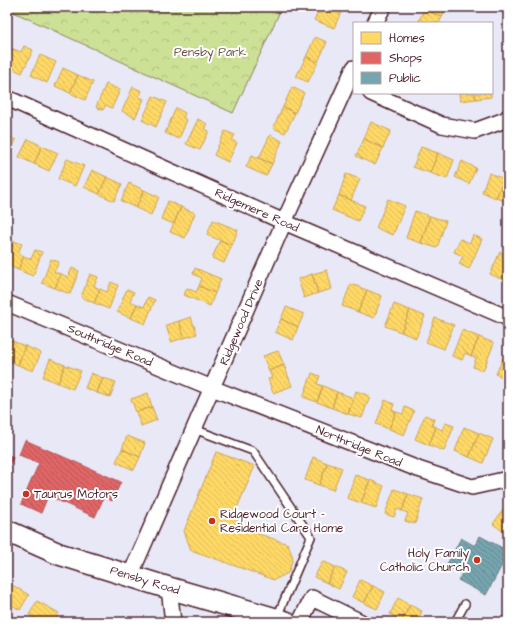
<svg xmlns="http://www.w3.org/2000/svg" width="515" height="629" viewBox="0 0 515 629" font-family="'Architects Daughter',sans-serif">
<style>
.forest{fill:url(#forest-crowns);stroke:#8b8060}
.homes{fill:url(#homes-back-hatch);stroke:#c9a154}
.shops{fill:url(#shops-back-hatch);stroke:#b35154}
.public{fill:url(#public-back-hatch);stroke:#697d87}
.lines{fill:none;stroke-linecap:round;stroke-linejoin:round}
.service-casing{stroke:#4a1f2b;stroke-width:10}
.minor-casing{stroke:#4a1f2b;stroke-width:18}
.secondary-casing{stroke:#4a1f2b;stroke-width:24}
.service{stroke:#fff;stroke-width:7}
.minor{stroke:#fff;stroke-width:15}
.secondary{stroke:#fff;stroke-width:21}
.poi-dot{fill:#c8321e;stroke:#fff;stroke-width:1.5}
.labels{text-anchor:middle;stroke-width:4;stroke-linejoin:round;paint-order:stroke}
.park-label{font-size:12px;fill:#6a5046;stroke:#fff}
.street-label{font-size:12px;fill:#4a1f2b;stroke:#fff}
.poi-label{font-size:12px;fill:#4a1f2b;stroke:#fff;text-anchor:start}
</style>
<defs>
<pattern id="forest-crowns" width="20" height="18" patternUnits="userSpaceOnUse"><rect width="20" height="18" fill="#cce196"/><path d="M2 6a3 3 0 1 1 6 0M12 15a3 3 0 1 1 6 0" fill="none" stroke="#b1c181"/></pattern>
<pattern id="homes-back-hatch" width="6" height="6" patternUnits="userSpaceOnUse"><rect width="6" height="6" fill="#ffd966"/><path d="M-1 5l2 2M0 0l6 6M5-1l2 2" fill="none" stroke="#dcba59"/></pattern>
<pattern id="shops-back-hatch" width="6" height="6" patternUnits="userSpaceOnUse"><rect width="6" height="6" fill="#e06666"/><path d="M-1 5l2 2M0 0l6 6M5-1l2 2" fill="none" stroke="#b85354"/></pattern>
<pattern id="public-back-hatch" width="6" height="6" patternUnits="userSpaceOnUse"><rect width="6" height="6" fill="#76a5af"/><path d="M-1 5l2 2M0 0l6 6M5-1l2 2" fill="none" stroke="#63868f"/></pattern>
</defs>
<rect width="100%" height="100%" fill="#e9e8f6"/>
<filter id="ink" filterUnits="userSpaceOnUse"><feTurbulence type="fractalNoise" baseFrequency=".025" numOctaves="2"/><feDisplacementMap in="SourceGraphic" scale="8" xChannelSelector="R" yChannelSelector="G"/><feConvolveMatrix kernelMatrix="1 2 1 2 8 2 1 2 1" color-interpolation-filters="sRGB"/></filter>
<g filter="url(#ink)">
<path class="forest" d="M7,7H282L233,113L7,9Z"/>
<path class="homes" d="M320,7H331L341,12L334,28L314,20Z
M425,7H446L442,17L424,9Z
M424,9L442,17L439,23H418Z
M315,37L327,42L318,62L306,57Z
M7,46L13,49L7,62Z
M24,46L33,50L22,73L7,66V62L13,49L21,52Z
M40,55L56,62L47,83L31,75Z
M306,57L318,62L308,82L296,77Z
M63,68L78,75L70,93L55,86Z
M78,75L93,82L85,100L70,93Z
M106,84L120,90L112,108L106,105L103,110L96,107Z
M133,87L142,91L139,97L144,99L135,118L122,111Z
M292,87L304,93L295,113L283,107Z
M459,93H475L476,99L460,101Z
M475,93H491V97L476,99Z
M153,96L167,102L156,127L142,120Z
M283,107L295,113L285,133L273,128Z
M176,108L185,113L183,118L187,120L179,139L165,133Z
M198,119L207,124L204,129L209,131L200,150L186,144Z
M371,122L391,131L383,148L364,139Z
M7,130L11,132L9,137L16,140L9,155L7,154Z
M225,131L235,135L232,140L237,143L228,162L214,155Z
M270,135L282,141L272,164L259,158Z
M28,139L42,146L34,164L19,157Z
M364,139L383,148L375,165L356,156Z
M42,146L58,153L49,171L34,164Z
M421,147L438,153L430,173L413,167Z
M438,153L454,160L447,179L430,173Z
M252,155L272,164L266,176L246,167Z
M67,159L84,166L75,186L58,179Z
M462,161L476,168L469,184L455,177Z
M92,170L107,177L99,194L84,187Z
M489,173L504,179L496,198L482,192Z
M346,174L360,179L351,200L339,195Z
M107,177L122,184L114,201L99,194Z
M504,179L508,180V202L496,198Z
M129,183L144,190L136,208L121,201Z
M144,190L159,197L151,215L136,208Z
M339,195L365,206L358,221L332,210Z
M388,199L405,206L393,235L376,228Z
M168,201L181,207L174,224L161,219Z
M181,207L195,213L185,238L170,232Z
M415,211L430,216L421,243L406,238Z
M430,216L446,221L437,248L421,243Z
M213,220L238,230L232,245L207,235Z
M473,235L482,239L469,269L459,264L463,256L454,252L460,239L470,243Z
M220,240L232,245L224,263L212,258Z
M14,241L22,244L18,253L24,256L18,270L7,265V259Z
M35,250L42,252L33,276L18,270L24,256L31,259Z
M500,252L508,256V282L490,274Z
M51,259L59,262L54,272L61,274L55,288L42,283Z
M72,268L79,271L70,294L55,288L61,274L68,277Z
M195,268L221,279L215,293L199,286L202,278L193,274Z
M327,270L332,289L318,293L312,274Z
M90,274L98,277L94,286L100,289L94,303L81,297Z
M312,274L318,293L304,298L298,279Z
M111,282L118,285L109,309L94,303L100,289L107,292Z
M351,284L367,290L358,312L342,306Z
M199,286L215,293L210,306L184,295L187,288L196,292Z
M127,289L134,292L130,301L137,304L131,318L117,312Z
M367,290L382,296L374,318L358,312Z
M148,297L155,300L145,324L131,318L137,304L144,307Z
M394,304L410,310L401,332L385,326Z
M286,307L304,314L298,327L281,319Z
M410,310L425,316L416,338L401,332Z
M191,317L197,334L184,338L179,321Z
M435,318L454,325L444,349L426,342Z
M281,319L298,327L293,340L275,332Z
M179,321L184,338L171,342L166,325Z
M462,330L479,337L471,356L465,353L462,360L452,356Z
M479,337L494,343L483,371L473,367L476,358L471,356Z
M10,340L25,346L18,365L7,360V348Z
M25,346L41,353L33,371L18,365Z
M507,349L508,350V374L506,379L496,374Z
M278,351L284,365L269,371L263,356Z
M50,359L65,365L58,383L43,377Z
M65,365L81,371L73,389L58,383Z
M284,365L292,386L273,393L268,379L272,378L269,371Z
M91,373L103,378L97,393L85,388Z
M312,373L320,376L317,384L323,386L317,402L303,397Z
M103,378L116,382L110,397L97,393Z
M323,386L337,392L332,408L317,402Z
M356,391L370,396L362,418L348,414Z
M337,392L354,398L348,414L332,408Z
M148,393L152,407L136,412L131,399Z
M385,400L394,404L392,410L396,412L389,429L376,424Z
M152,407L157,420L141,426L136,412Z
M405,407L414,411L404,435L389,429L396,412L403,414Z
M425,415L434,419L432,425L436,427L429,445L415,439Z
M445,423L454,426L444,451L429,445L436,427L442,430Z
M464,427L479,433L469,457L455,451Z
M479,433L493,439L483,463L469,457Z
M127,436L145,443L140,457L122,449Z
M122,449L140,457L134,470L116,462Z
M216,452L255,466L234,515L239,527L288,544L293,558L288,573L274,580L191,550L184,531Z
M313,457L327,463L319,485L305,480Z
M327,463L342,468L333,490L319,485Z
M355,475L370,480L361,503L347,498Z
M370,480L384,486L376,508L361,503Z
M394,489L408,494L402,511L397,509L394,517L385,514Z
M408,494L423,499L415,524L405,521L408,513L402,511Z
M508,503V532L507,534L493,524Z
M323,561L335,567L327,583L314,577Z
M335,567L347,572L339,589L327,583Z
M360,580L373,586L364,603L352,597Z
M7,582L29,595L20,610L7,602Z
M373,586L385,592L377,609L364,603Z
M398,598L410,605L402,620L390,614Z
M37,601L59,613L54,622H42L29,615Z
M410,605L422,611L417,622H406L402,620Z"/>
<path class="shops" d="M25,440L121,482L112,501L104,497L95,517L48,496L41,513L21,504L39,463L19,455Z
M7,454L13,457L7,472Z"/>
<path class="public" d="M480,536L508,551V554L486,595L458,580L462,574L446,566L461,538L475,546Z"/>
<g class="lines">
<defs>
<path id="service" d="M194,429L253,451L311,537L277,617
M455,622L465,604"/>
<path id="minor" d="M375,23L383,7
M371,93L442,125L475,131L505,120L508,117
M7,98L284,222L508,318
M7,303L212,388L418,469L472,487L508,479
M130,576L284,222L354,68
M169,588L173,622
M300,622L312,598L361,622"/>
<path id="secondary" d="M7,531L59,554L169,588L286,622"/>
</defs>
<use href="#service" class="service-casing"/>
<use href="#minor" class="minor-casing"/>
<use href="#secondary" class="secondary-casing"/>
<use href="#service" class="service"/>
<use href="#minor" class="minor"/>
<use href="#secondary" class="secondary"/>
</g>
</g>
<g class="poi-dot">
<circle cx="26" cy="494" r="4"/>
<circle cx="212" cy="521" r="4"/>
<circle cx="477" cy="560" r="4"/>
</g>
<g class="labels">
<g class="park-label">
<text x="210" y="56">Pensby Park</text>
</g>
<g class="street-label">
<text transform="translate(257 210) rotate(24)" y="4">Ridgemere Road</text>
<text transform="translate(241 322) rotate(-67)" y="4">Ridgewood Drive</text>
<text transform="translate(110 345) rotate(23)" y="4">Southridge Road</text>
<text transform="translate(359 446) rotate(22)" y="4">Northridge Road</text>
<text transform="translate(145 580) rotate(17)" y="4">Pensby Road</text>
</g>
<g class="poi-label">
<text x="34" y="498">Taurus Motors</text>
<text x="220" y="518">Ridgewood Court -<tspan x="220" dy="14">Residential Care Home</tspan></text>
<text x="469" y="557" text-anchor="end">Holy Family<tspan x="469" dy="14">Catholic Church</tspan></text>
</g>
</g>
<rect width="515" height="629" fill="none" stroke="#fff" stroke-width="24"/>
<rect x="12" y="12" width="491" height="605" fill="none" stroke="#4a1f2b" stroke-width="1.5" filter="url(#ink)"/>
<rect x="353" y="22" width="140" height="72" fill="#ffffff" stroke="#b7a5aa"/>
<rect x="361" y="32" width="20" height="12" fill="#ffd966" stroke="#b7a5aa"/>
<text x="389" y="42" font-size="12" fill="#4a1f2b">Homes</text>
<rect x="361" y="52" width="20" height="12" fill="#e06666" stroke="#b7a5aa"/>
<text x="389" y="62" font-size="12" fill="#4a1f2b">Shops</text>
<rect x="361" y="72" width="20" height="12" fill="#76a5af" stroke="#b7a5aa"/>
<text x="389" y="82" font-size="12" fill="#4a1f2b">Public</text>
</svg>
